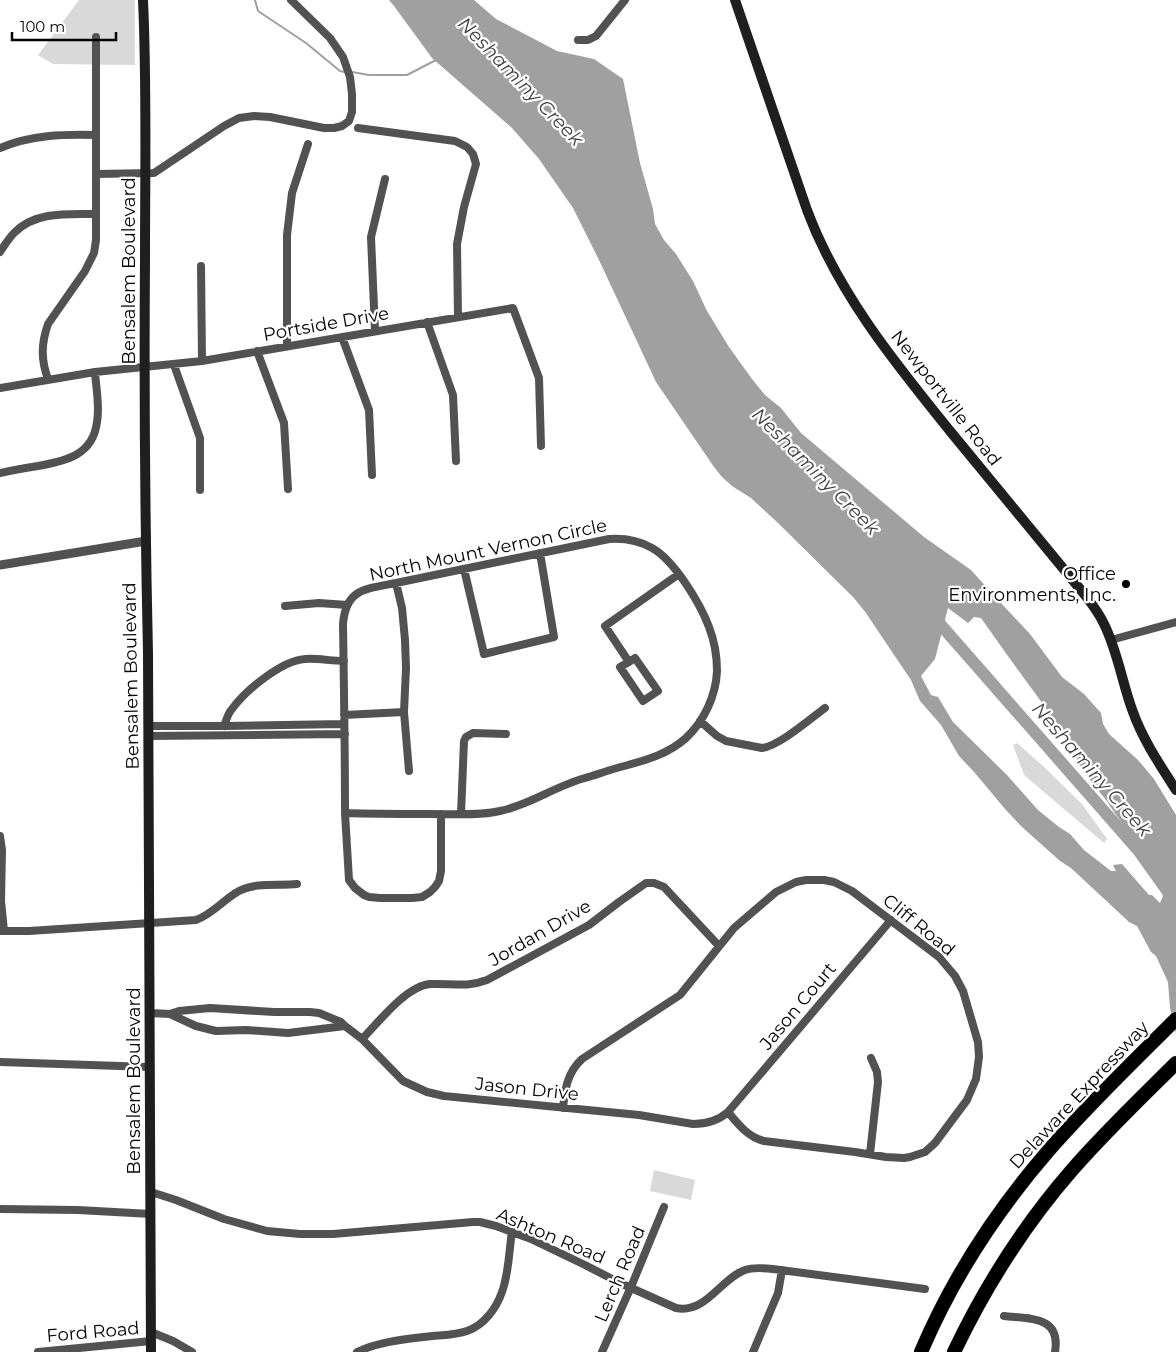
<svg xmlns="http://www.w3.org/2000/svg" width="1176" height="1352" viewBox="0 0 1176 1352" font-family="Montserrat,sans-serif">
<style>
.green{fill:#d9d9d9}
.water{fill:#a0a0a0;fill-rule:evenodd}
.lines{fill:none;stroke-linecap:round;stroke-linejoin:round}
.stream{stroke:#a0a0a0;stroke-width:2}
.river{stroke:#a0a0a0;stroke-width:12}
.motorway-casing{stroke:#dbdbdb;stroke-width:15}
.minor{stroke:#525252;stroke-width:8}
.tertiary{stroke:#525252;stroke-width:9}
.secondary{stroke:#1f1f1f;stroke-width:10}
.motorway{stroke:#000;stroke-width:14}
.poi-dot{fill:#000;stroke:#fff;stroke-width:2}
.labels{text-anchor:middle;stroke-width:4.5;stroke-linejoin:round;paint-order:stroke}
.street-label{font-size:18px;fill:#000;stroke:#fff}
.poi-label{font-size:18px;fill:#000;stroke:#fff;text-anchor:end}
.water-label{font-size:19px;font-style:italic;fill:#414141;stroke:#fff}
</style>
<rect width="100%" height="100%" fill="#fff"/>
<path class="green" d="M79,0H135V65L53,64L38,55Z
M1017,743L1043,766L1082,804L1107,839L1104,843L1024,775L1013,745Z
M654,1170L695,1180L691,1200L650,1191Z"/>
<path class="water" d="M389,0H474L496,19L557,51L594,59L623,79L640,163L653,209L655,224L664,240L676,254L693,281L707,311L729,347L752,379L765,395L781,408L801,433L924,537L971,570L1000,602L1030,634L1062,677L1084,694L1101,713L1103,724L1109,734L1138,760L1154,779L1176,815V1034L1170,1008L1168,982L1156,956L1151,952L1137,926L1129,922L1071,868L1060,861L1022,827L1005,809L975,773L959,756L941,725L920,701L911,680L882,637L866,613L854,598L777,522L751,498L732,486L722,477L714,467L656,382L599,260L573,208L539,159L512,128L432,58L394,6ZM948,608L968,623L974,617L981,618C1012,663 1045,706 1077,751L1075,755L1083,771L1106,800L1114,812L1149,860L1159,883L1163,896L1160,903L1152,895H1149L1122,864L1113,865L1116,871H1111L1084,850L1070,834L1059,827L1038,810L1007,775L953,722L938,697L931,695L921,676L935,659Z"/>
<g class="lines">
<path class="stream" d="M255,0L258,11L306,43L340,71L344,72
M352,72L369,75H407L436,60"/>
<path class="river" d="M933,616L1138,850L1176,903"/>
<defs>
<path id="motorway" d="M921,1352C952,1279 997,1210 1049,1150C1089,1104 1133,1062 1176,1019
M954,1352C985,1287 1025,1224 1072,1170C1105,1132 1141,1098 1176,1063"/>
</defs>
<use href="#motorway" class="motorway-casing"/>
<path class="minor" d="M578,40H588L596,36L625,0
M358,128L455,141L467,147L473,154L476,164L464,207L457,244L458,317
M0,148C31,135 63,134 96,135
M96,174L154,173L224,126L239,118L254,116L270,117L324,128H334L342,126L349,121L352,112V94L350,77L343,57L330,38L291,0
M0,252C4,246 9,238 14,233C35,211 68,214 96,214
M201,266L202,361
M427,322L453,395L456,461
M375,331L371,237L385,179
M342,337L369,410L372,475
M287,346V235L292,193L308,144
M257,351L284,423L288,489
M174,365L200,438V490
M48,379C41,360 41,344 48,324L85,271L94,253L96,240V37
M0,388L95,372L202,361L513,308L539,378L541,446
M0,473C13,470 25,468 38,466C66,461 93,455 97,422C100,406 96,388 95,372
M464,569L484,654L554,637L540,553
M396,583L402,608L405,640L406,668L404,712L409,771
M285,606L319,603L347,605
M1111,640L1176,622
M629,662L635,658L658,691L643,701L620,667L629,662L605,626L679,574
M344,715L404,712
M700,721L717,736L726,741L762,748C779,746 810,719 825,708
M148,726H224L344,724
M224,726C226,721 228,713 232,709C246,690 281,661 305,659C317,658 331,661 344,661
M148,736L345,734
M345,813C373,814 401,814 429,814C452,814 477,816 500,811C530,805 555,786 585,778C596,775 606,771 617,768C642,761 666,756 686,738C704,721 716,696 717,671C717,657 714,640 709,627C700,603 674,560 652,548C638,540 625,538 609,539L396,583C366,589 346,588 343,624C344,687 345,750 345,813L349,880L355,888L364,895L369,897L380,898H412L422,897L430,892L435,887L439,881L441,871V814
M461,814L464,741L466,737L473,733L506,734
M0,836L2,850L1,901L4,931
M0,931H29L196,920C213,914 224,899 239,891C257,882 278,886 297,884
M150,1013L170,1014L179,1011L210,1008L274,1012H310L319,1013L341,1022L345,1026L362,1039L403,1081L427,1092L444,1096L639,1115L693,1124C706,1124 719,1120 728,1112L891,920
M170,1014L196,1026L216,1031L246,1030L288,1033L345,1026
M362,1039C378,1023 406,986 430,984C451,983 466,988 487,980L589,925L619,902L646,883H654L664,887L719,946
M0,1062L150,1067
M563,1108C565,1089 567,1073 582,1059L680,995L734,928L776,892L796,882L806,880H824L834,882L852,891L939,957L955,976L963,991L978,1042L979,1057L976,1079L967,1100L935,1143L925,1152L910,1157L904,1158L886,1157L855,1152L764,1141C748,1137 738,1124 728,1112
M870,1154L878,1082L877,1072L871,1058
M151,1192L176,1200L224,1219L267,1231L300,1234H333L473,1222H480L496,1226L531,1239L585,1265L620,1283L676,1308C706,1314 720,1279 745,1270C753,1267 764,1268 773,1269L925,1289
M0,1209L78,1210L151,1214
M1004,1316C1031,1319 1061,1316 1055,1352
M151,1332L173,1341L192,1352
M38,1352L151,1341
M357,1352C380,1341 407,1339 432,1336C443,1335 456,1335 467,1331C484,1325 496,1309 502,1292C509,1273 509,1251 512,1231
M602,1352L631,1287L664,1207
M753,1352L778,1293L782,1270"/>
<path class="tertiary" d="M0,565L146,541"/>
<path class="secondary" d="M143,0C147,85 145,171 145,257C144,389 145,521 148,653L151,1352
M735,0L807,210C838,293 895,363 950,431C995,486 1040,541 1085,595C1092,604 1099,613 1104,624C1118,652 1122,683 1133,712C1143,740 1160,765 1176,790"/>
<use href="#motorway" class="motorway"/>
</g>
<circle class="poi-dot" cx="1126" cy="584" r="5"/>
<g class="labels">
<g class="street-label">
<text transform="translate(129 271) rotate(-90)" y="6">Bensalem Boulevard</text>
<text transform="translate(326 324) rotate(-10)" y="6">Portside Drive</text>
<text transform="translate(946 398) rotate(52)" y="6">Newportville Road</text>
<text transform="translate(488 550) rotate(-12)" y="6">North Mount Vernon Circle</text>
<text transform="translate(131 676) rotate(-91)" y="6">Bensalem Boulevard</text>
<text transform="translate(919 925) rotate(39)" y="6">Cliff Road</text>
<text transform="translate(540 933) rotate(-30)" y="6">Jordan Drive</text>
<text transform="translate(798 1006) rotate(-50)" y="6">Jason Court</text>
<text transform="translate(134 1081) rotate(-90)" y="6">Bensalem Boulevard</text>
<text transform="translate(527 1089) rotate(6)" y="6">Jason Drive</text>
<text transform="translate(1079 1095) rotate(-47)" y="6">Delaware Expressway</text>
<text transform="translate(551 1236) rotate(23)" y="6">Ashton Road</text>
<text transform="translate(620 1274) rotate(-67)" y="6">Lerch Road</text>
<text transform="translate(93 1332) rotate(-5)" y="6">Ford Road</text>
</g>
<g class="poi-label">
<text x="1116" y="580">Office<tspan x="1116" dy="21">Environments, Inc.</tspan></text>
</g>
<g class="water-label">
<text transform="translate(521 81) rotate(46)" y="7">Neshaminy Creek</text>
<text transform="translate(816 471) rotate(45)" y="7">Neshaminy Creek</text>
<text transform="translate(1092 769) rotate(49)" y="7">Neshaminy Creek</text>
</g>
</g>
<path d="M12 32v8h104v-8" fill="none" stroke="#000000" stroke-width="2.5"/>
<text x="20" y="32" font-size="15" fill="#000000" stroke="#ffffff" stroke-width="4" paint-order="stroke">100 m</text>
</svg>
